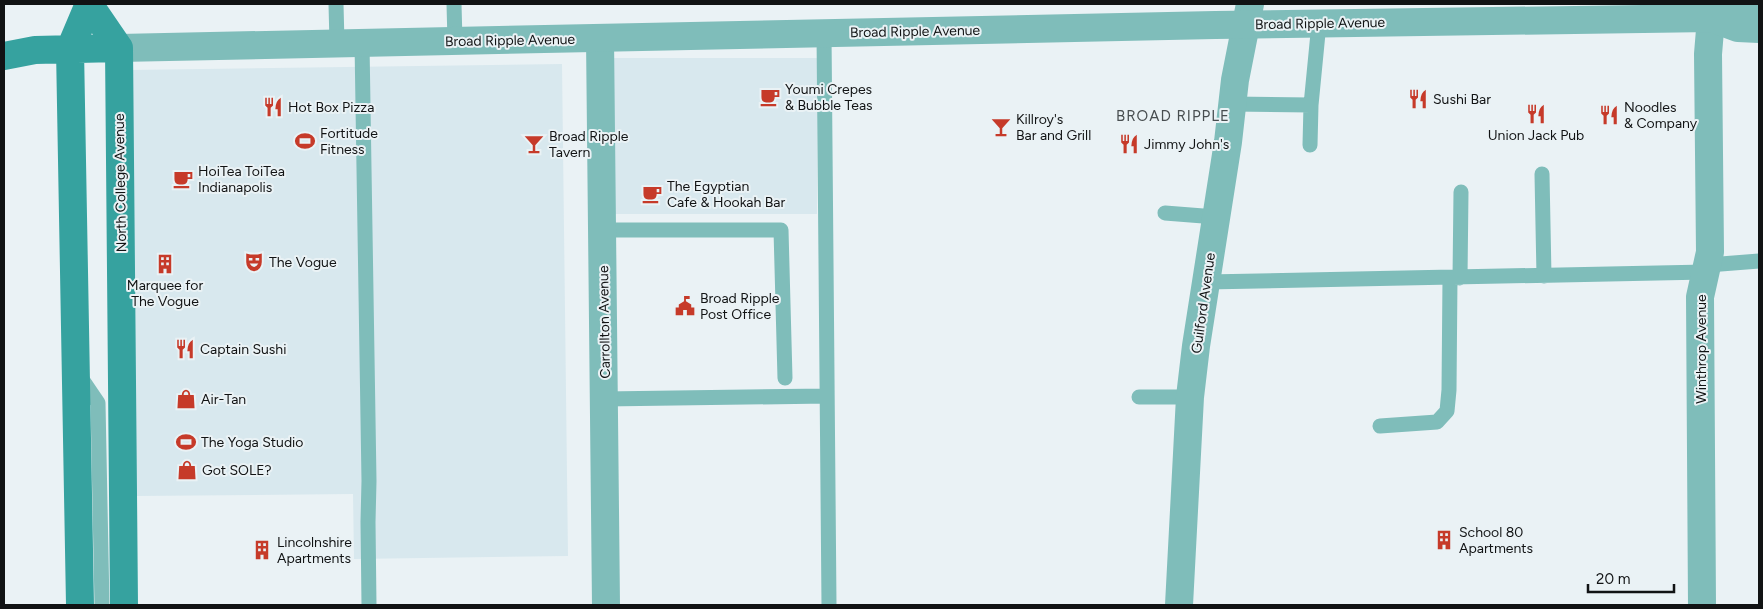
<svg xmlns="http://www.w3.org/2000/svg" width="1763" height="609" viewBox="0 0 1763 609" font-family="Figtree,sans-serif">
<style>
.built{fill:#d8e8ee}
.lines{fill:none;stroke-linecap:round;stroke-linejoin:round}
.service{stroke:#7fbdba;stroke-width:15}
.minor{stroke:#7fbdba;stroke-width:28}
.tertiary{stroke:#7fbdba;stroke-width:28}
.secondary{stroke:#36a29f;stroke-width:28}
.labels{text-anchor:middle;stroke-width:4;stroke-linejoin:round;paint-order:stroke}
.street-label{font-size:14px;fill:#111314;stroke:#eaf2f5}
.poi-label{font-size:14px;fill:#111314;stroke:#eaf2f5;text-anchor:start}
.neighbourhood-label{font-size:15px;letter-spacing:1px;fill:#484e50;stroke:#eaf2f5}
</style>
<rect width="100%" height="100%" fill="#eaf2f5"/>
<path class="built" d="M608,58H817V214H608Z
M562,64L568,556L354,559L353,494L136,496L130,70Z"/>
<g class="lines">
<path class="service" d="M336,4L337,43
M454,4L455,41
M824,33L829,605
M362,43L369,481L368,522L369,605
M1232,104L1311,105L1319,23
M1310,145L1311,105
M1542,174L1544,276
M1165,213L1216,217
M603,230H781L785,378
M1708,265L1759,261
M1460,278L1461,192
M1206,282L1706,272
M79,375L98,403L102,605
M1139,397H1190
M604,399L827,396
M1380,426L1437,422L1447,411L1449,390L1450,278"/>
<path class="minor" d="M600,38L606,605
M1179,605L1190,397L1196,346L1228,142L1235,80L1250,4
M1702,605L1700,297L1710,252L1708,54L1711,18"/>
<path class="tertiary" d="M1711,18L1738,28L1759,29
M119,48L1215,25L1711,18L1755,4"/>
<path class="secondary" d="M89,4L119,48L124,605
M4,56L35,50L119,48
M80,605L70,49L89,4"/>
</g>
<defs>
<symbol id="cafe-bare" viewBox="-9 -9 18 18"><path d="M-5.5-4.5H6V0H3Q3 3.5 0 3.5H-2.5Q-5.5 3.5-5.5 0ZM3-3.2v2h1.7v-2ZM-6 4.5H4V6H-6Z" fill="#c63a29" stroke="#eaf2f5" stroke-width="2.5" paint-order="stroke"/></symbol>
<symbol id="restaurant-bare" viewBox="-9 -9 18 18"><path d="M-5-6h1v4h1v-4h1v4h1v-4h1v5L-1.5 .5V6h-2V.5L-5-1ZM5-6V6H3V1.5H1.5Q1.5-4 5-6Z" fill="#c63a29" stroke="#eaf2f5" stroke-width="2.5" paint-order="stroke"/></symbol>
<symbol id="bar-bare" viewBox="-9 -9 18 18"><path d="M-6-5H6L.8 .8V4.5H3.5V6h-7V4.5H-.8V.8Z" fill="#c63a29" stroke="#eaf2f5" stroke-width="2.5" paint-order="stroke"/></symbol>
<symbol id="stadium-bare" viewBox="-9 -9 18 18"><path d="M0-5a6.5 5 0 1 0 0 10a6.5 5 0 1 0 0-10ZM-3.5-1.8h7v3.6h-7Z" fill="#c63a29" stroke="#eaf2f5" stroke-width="2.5" paint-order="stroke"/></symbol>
<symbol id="theatre-bare" viewBox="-9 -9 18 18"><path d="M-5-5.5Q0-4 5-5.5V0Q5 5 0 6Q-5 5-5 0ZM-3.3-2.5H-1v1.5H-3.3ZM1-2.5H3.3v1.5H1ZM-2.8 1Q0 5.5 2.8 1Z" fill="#c63a29" stroke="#eaf2f5" stroke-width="2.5" paint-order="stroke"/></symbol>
<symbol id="building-bare" viewBox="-9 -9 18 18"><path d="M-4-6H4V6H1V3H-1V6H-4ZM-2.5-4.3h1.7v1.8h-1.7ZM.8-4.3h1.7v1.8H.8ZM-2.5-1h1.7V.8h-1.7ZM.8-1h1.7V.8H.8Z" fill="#c63a29" stroke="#eaf2f5" stroke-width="2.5" paint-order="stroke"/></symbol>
<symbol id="civic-bare" viewBox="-9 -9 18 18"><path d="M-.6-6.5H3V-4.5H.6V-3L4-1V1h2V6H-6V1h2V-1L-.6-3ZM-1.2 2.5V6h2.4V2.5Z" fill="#c63a29" stroke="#eaf2f5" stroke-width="2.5" paint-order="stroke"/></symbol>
<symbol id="shop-bare" viewBox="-9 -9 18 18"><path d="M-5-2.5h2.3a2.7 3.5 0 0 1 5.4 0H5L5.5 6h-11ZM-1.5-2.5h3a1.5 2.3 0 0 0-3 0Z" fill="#c63a29" stroke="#eaf2f5" stroke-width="2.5" paint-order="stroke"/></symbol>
</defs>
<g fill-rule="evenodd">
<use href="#cafe-bare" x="756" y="83" width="28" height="28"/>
<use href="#restaurant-bare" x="1404" y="85" width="28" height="28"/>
<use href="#restaurant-bare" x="259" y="93" width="28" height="28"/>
<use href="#restaurant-bare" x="1522" y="100" width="28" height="28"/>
<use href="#restaurant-bare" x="1595" y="101" width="28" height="28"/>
<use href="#bar-bare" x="987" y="113" width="28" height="28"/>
<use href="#stadium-bare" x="291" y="127" width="28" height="28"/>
<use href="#bar-bare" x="520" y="130" width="28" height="28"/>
<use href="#restaurant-bare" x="1115" y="130" width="28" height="28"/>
<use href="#cafe-bare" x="169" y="165" width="28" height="28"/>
<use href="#cafe-bare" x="638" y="180" width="28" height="28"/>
<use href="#theatre-bare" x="240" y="248" width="28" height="28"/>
<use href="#building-bare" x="151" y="250" width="28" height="28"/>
<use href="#civic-bare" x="671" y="292" width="28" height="28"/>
<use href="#restaurant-bare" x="171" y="335" width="28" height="28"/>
<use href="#shop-bare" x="172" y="385" width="28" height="28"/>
<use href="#stadium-bare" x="172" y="428" width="28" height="28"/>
<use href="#shop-bare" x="173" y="456" width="28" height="28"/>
<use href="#building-bare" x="1430" y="526" width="28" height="28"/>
<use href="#building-bare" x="248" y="536" width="28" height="28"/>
</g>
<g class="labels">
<g class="street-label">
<text transform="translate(1320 23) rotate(-1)" y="5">Broad Ripple Avenue</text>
<text transform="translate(915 31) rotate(-1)" y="5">Broad Ripple Avenue</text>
<text transform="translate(510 40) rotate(-1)" y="5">Broad Ripple Avenue</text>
<text transform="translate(120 183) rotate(-91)" y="5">North College Avenue</text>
<text transform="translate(1203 303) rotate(-82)" y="5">Guilford Avenue</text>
<text transform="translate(604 322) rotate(-91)" y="5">Carrollton Avenue</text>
<text transform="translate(1701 349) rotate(-90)" y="5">Winthrop Avenue</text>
</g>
<g class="poi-label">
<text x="785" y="94">Youmi Crepes<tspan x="785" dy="16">&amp; Bubble Teas</tspan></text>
<text x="1433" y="104">Sushi Bar</text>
<text x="288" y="112">Hot Box Pizza</text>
<text x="1624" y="112">Noodles<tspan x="1624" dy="16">&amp; Company</tspan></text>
<text x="1016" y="124">Killroy's<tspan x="1016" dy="16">Bar and Grill</tspan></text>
<text x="320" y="138">Fortitude<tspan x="320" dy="16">Fitness</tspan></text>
<text x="1536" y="140" text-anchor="middle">Union Jack Pub</text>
<text x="549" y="141">Broad Ripple<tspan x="549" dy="16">Tavern</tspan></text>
<text x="1144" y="149">Jimmy John's</text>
<text x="198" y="176">HoiTea ToiTea<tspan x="198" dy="16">Indianapolis</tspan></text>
<text x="667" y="191">The Egyptian<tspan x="667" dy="16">Cafe &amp; Hookah Bar</tspan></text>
<text x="269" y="267">The Vogue</text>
<text x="165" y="290" text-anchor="middle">Marquee for<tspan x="165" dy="16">The Vogue</tspan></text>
<text x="700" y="303">Broad Ripple<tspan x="700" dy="16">Post Office</tspan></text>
<text x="200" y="354">Captain Sushi</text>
<text x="201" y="404">Air-Tan</text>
<text x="201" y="447">The Yoga Studio</text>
<text x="202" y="475">Got SOLE?</text>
<text x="1459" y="537">School 80<tspan x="1459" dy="16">Apartments</tspan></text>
<text x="277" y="547">Lincolnshire<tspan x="277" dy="16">Apartments</tspan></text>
</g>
<g class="neighbourhood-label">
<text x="1173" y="121">BROAD RIPPLE</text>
</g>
</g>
<rect width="1763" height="609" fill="none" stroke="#111314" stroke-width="10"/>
<path d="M1588 584v8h86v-8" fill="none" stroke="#111314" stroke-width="2.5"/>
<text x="1596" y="584" font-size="15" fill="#111314" stroke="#eaf2f5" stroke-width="4" paint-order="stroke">20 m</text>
</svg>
